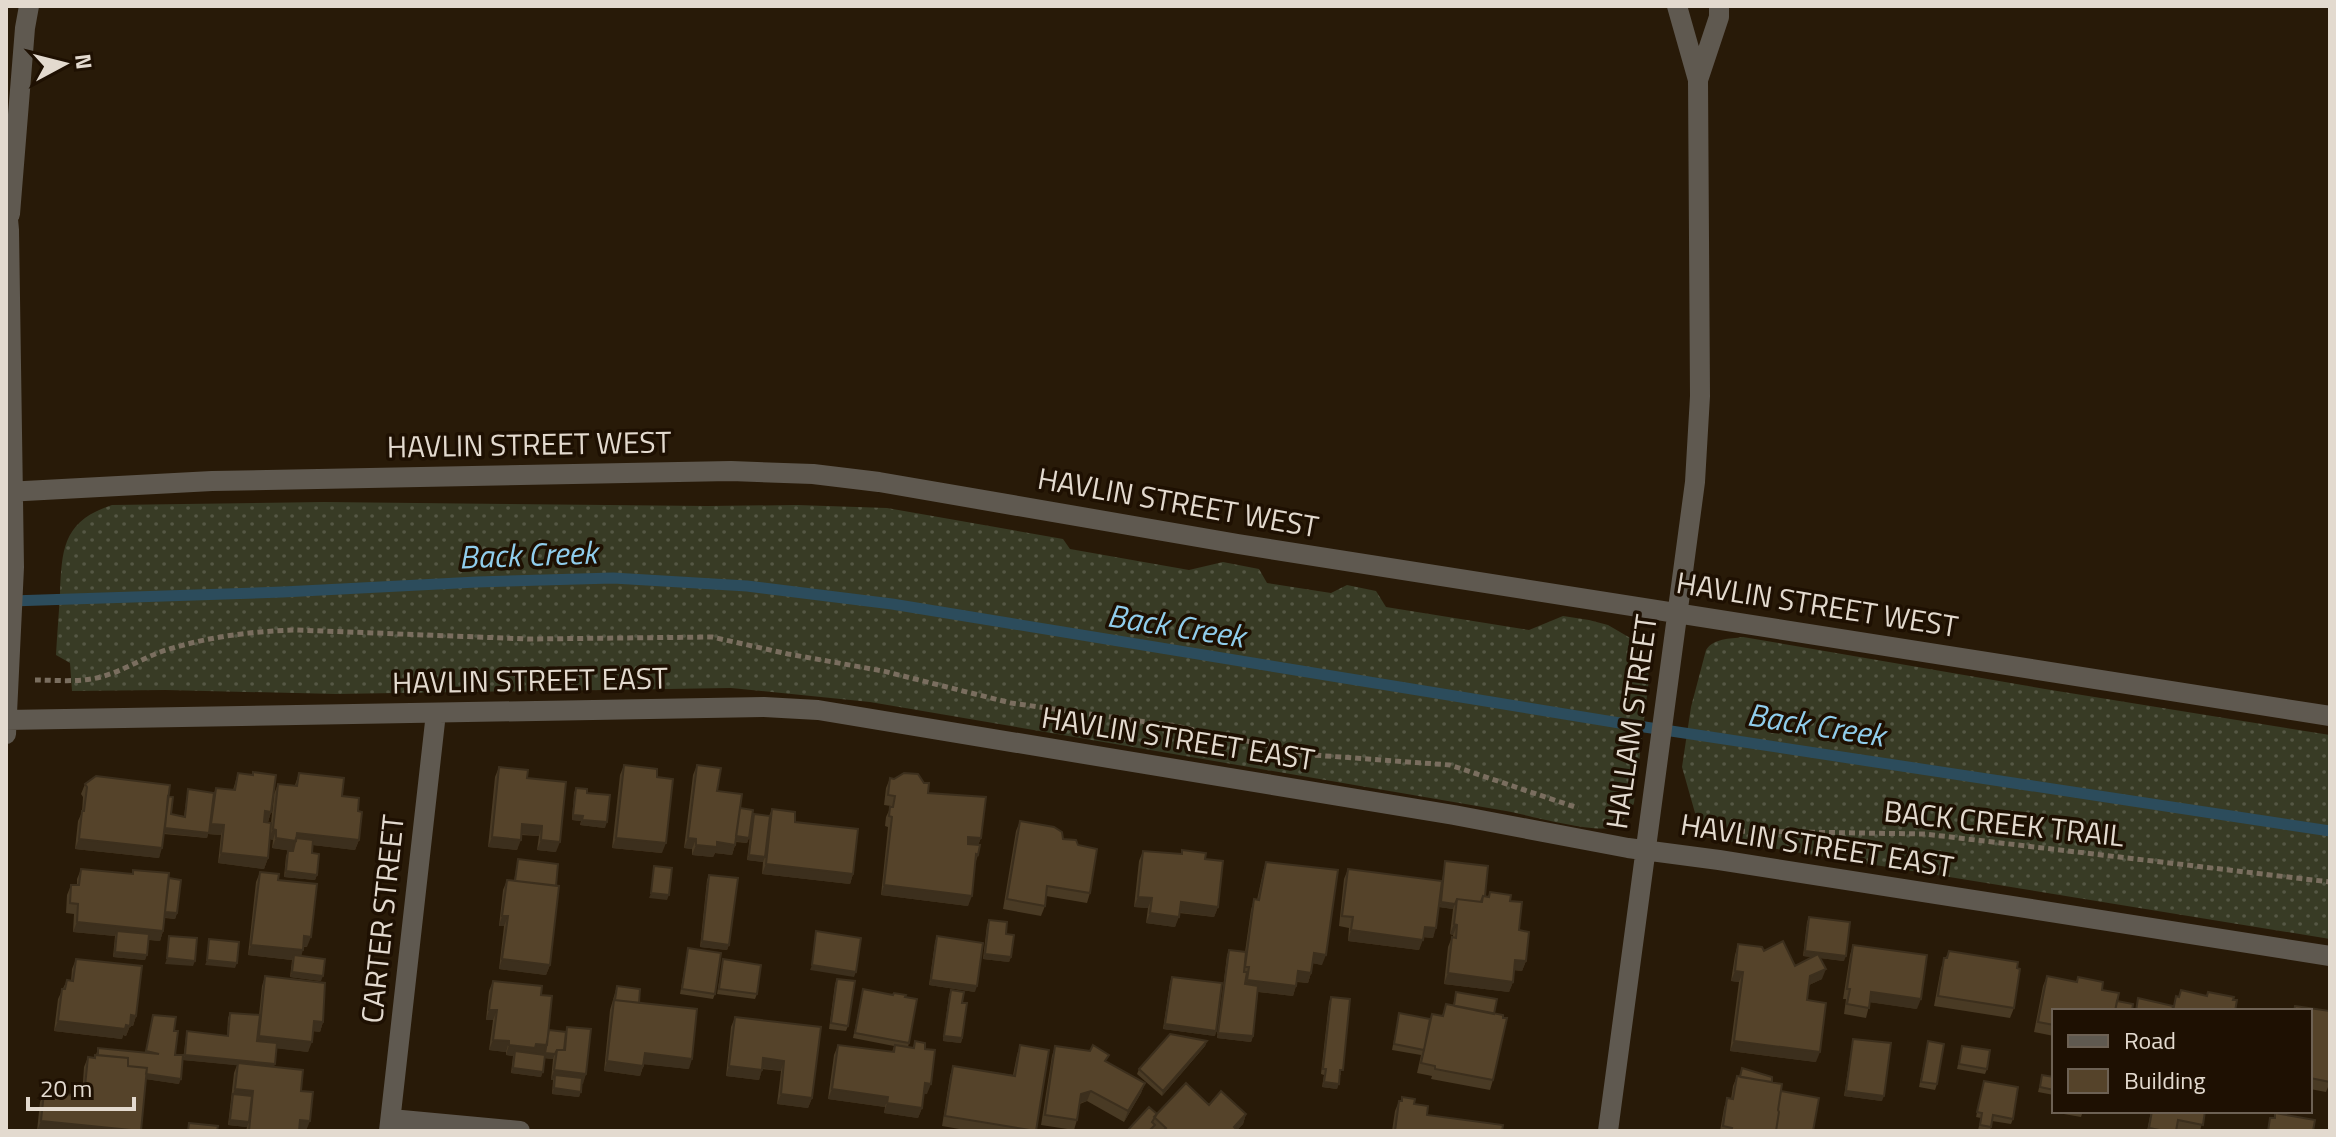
<svg xmlns="http://www.w3.org/2000/svg" width="2336" height="1137" viewBox="0 0 2336 1137" font-family="'Titillium Web',sans-serif">
<style>
.grass{fill:url(#grass-dots)}
.lines{fill:none;stroke-linecap:round;stroke-linejoin:round}
.stream{stroke:#2c4c5c;stroke-width:11}
.path{stroke:#7a6e5f;stroke-width:5;stroke-dasharray:6 4;stroke-linecap:butt}
.minor{stroke:#5f5950;stroke-width:20}
.wall{fill:#493a24}
.shaded-wall{fill:#3c2f1d}
.building{fill:#55432a;stroke:#3c2f1d;stroke-width:2}
.labels{text-anchor:middle;stroke-width:7;stroke-linejoin:round;paint-order:stroke}
.street-label{font-size:30px;fill:#e3dacf;stroke:#1e1002}
.water-label{font-size:32px;font-style:italic;fill:#90cdec;stroke:#1e1002}
</style>
<defs>
<pattern id="grass-dots" width="8" height="8" patternUnits="userSpaceOnUse" patternTransform="scale(2)"><rect width="8" height="8" fill="#383b25"/><path d="M2 2h.1M6 6h.1" fill="none" stroke="#555744" stroke-width="1.8" stroke-linecap="round"/></pattern>
</defs>
<rect width="100%" height="100%" fill="#281a08"/>
<path class="grass" d="M324,502L707,506L797,505L887,508L1063,539L1070,549L1189,570L1223,562L1259,569L1267,583L1331,593L1347,585L1376,591L1386,607L1529,630L1563,616L1589,620L1608,625L1632,639L1640,648L1647,664L1649,679L1634,803C1630,813 1623,823 1613,827C1596,834 1528,815 1506,811L870,702L731,688L336,694L165,690L72,691L70,663L56,655C57,634 59,613 60,593C62,548 63,521 112,505Z
M1743,637L2045,689L2330,735V939L1697,836V820L1682,767L1691,707L1706,650C1714,638 1729,639 1743,637Z"/>
<g class="lines">
<path class="stream" d="M11,601L283,592L477,582L613,578L747,586L892,604L1638,726L2330,831"/>
<path class="path" d="M35,680C57,680 82,683 104,676C128,669 149,654 173,648C213,636 255,631 297,630L529,639L712,637L788,654L883,671L1011,703L1175,726L1313,755L1450,765L1578,808
M1729,831L1925,834L2330,882"/>
<path class="minor" d="M1698,80L1719,17V6
M6,199L9,230L14,567L6,734
M10,214L25,28L29,6
M6,492L212,481L731,471L813,474L879,482L1238,544L2330,716
M6,720L764,707L818,710L1454,815L1628,848L1719,860L2330,956
M391,1119L520,1131
M389,1131L436,713
M1608,1131L1695,482L1700,396L1698,80L1677,6"/>
</g>
<path class="wall" d="M624,765L657,777L662,853L612,848L620,775Z
M697,765L717,791L740,808L749,838L747,843L736,842L732,855L715,853L713,857L692,855V849L684,848L693,775Z
M499,767L527,778L556,852L537,850L539,836L521,835L517,850L488,847L495,777Z
M253,772L271,812L268,822L271,823L274,794L278,784L295,785L299,773L342,796L358,811L359,840L355,850L313,845L312,853L317,875L315,880L284,877L286,856L288,851H292L272,848L273,840L270,839L268,858L264,869L218,863L221,835L208,834L207,838L164,834L159,858L75,849L78,821L82,812L83,797L81,794L85,784L168,796L171,814L184,816L187,795L188,789L214,793L216,788L233,790L238,773L252,775Z
M890,778L928,793L981,838L978,845V855L975,864L968,906L881,895L888,827L885,826L886,817L891,806L884,805L886,788Z
M576,788L587,793L605,828L580,825L581,821L572,820L574,793Z
M772,809L795,822L853,874L850,884L762,874L763,862L747,860L752,819L754,814L769,816Z
M1020,821L1063,839L1090,893L1087,903L1046,896L1045,906L1041,916L1003,909L1016,831Z
M1182,850L1205,859L1218,907L1214,917L1179,913L1175,927L1146,923L1148,908L1134,907L1139,861L1143,851L1181,854Z
M518,859L556,886L550,965L546,975L499,969L504,926H499L503,890L507,880L514,881Z
M1445,861L1485,896L1488,897L1490,892L1510,901L1519,930L1526,961L1522,971L1514,970L1513,982L1509,992L1444,984L1448,947L1452,937H1453V935L1450,934L1453,909L1439,907L1433,938L1423,937L1419,950L1348,941L1349,928L1339,926L1344,879L1348,869L1442,881Z
M1266,862L1322,965L1313,963L1311,973L1308,983L1297,982L1293,996L1258,992L1253,1036L1251,1042L1217,1038L1227,955L1229,950L1245,952L1251,910L1254,899L1257,900L1263,872Z
M81,869L132,874L133,870L169,878L177,913L175,919L165,918L163,931L160,941L149,940L145,960L113,957L115,936L73,932L74,914L66,913L67,895L71,885H77V879Z
M260,872L278,880L307,947H303L301,956L321,981L290,977L292,960L248,955L256,882Z
M709,875L729,945L727,950L700,947L707,880Z
M1809,917L1844,961L1820,958L1822,979L1809,985L1807,1000L1816,1062L1730,1051L1739,982L1731,981L1735,955L1738,944L1764,951L1795,966L1812,957L1803,956L1807,922Z
M989,920L1006,934L1011,957L1009,962L983,959L987,925Z
M937,936L975,992L929,985L935,942Z
M1853,945L1917,1009L1870,1002L1866,1018L1844,1014L1846,999H1843L1850,955Z
M688,948L715,994L713,999L680,994Z
M1949,951L2014,1008L2010,1018L1934,1006L1941,968Z
M76,959L136,1016L133,1026H130L126,1036L123,1035L122,1039L54,1031L58,999L67,980L71,981L72,969Z
M723,959L757,994L755,999L717,994Z
M265,976L323,1022L320,1032L313,1031L308,1052L277,1048L274,1067L301,1091L299,1131H246L247,1127L228,1125L234,1073L237,1065L183,1060L186,1036L187,1031L227,1036L228,1018L230,1013L259,1015L262,986Z
M2047,976L2076,982L2078,977L2102,990L2117,1001L2054,1011V1036L2034,1032L2043,986Z
M1172,977L1216,1031L1215,1036L1163,1029L1170,982Z
M837,979L848,1026L846,1031L829,1029L835,984Z
M493,981L541,995L549,1030L566,1032L567,1027L586,1074L582,1084L579,1097L552,1094L553,1080H551L553,1059L544,1058L541,1077L511,1073L513,1056L506,1055V1052L489,1050L493,1020H486L489,991Z
M617,986L639,1003L689,1069L644,1064L640,1076L604,1071L610,1010Z
M863,989L909,1043L908,1047H913L915,1041L925,1049L927,1094L923,1093L922,1108L918,1118L884,1113L885,1107L828,1099L834,1055L838,1045L892,1052L894,1046L853,1038Z
M951,990L962,1003V1038L961,1043L943,1041L949,995Z
M1456,992L1494,1014L1493,1080L1490,1090L1431,1079L1432,1076L1417,1073L1421,1055L1392,1050L1399,1013L1430,1019L1442,1016L1446,1004L1453,1006Z
M1331,997L1341,1075H1340L1337,1089L1322,1087L1324,1075L1321,1074L1329,1002Z
M2295,1006L2330,1011V1082L2326,1092L2310,1089V1011H2293Z
M153,1015L174,1031L179,1084L146,1079L141,1131H37L40,1102L44,1092L82,1095L84,1067L88,1057L94,1058L95,1055H96L98,1048L145,1053Z
M735,1017L821,1027L812,1098L808,1108L777,1104L781,1071L762,1069L759,1080L726,1076L731,1027Z
M1853,1039L1882,1101L1844,1096L1852,1044Z
M1207,1041L1205,1046L1162,1096L1137,1074L1139,1069Z
M1928,1041L1937,1084L1935,1090L1919,1087Z
M1020,1045L1035,1131H971L942,1126L950,1076L953,1066L1013,1075L1017,1055Z
M1055,1046L1106,1062L1145,1083L1141,1093L1124,1122L1087,1101L1080,1104L1077,1120L1074,1130L1041,1125L1052,1056Z
M1962,1046L1987,1069L1985,1074L1957,1069Z
M1742,1068L1772,1082L1781,1091L1813,1131H1720L1724,1108L1727,1098L1731,1099L1733,1086L1737,1076L1739,1077Z
M2042,1075L2054,1077V1095L2038,1092Z
M1984,1081L2013,1119L2011,1124L1992,1121L1990,1131L1978,1130L1981,1118L1976,1117Z
M1402,1097L1414,1104L1427,1115L1502,1131H1392L1395,1111L1399,1101H1401Z
M1209,1105L1246,1114L1243,1124L1237,1130L1238,1131H1154L1153,1130L1127,1131L1157,1114Z
M2058,1111H2083L2081,1117L2058,1113Z
M2151,1111H2205L2200,1131H2147Z"/>
<path class="shaded-wall" d="M265,811L271,812L268,822L261,821Z
M573,815L583,816L581,821L572,820Z
M582,820L607,822L605,828L580,825Z
M211,824L224,825L221,835L208,834L207,838L162,833L164,828L208,833Z
M522,824L542,826L539,836L519,834Z
M273,829L276,830L273,840L269,839Z
M297,833L359,840L355,850L295,843L293,851L272,848L276,838Z
M735,836L749,838L747,843L734,841Z
M492,837L521,840L517,850L488,847Z
M968,837L981,838L977,848L964,847Z
M616,838L666,843L662,853L612,848Z
M688,838L696,839L692,849L684,848Z
M79,839L162,848L159,858L75,849Z
M541,840L560,842L556,852L537,850Z
M717,842L735,845L732,855L715,853L713,857L692,855L696,845Z
M221,853L268,858L264,869L218,863Z
M749,855L765,857L763,862L747,860Z
M766,864L853,874L850,884L762,874Z
M286,871L317,875L315,880L284,877Z
M884,885L972,896L968,906L881,895Z
M651,893L669,895L667,900L649,898Z
M1138,897L1152,898L1148,908L1134,907Z
M1181,902L1218,907L1214,917L1177,912Z
M1441,902L1455,904L1453,909L1439,907Z
M164,912L177,913L175,919L162,917Z
M1150,913L1179,917L1175,927L1146,923Z
M502,916H508L504,926H499Z
M77,922L163,931L160,941L117,936V931L115,936L73,932Z
M1454,924L1457,925L1453,935L1450,934Z
M1425,927L1436,928L1433,938L1421,937Z
M1351,930L1423,940L1419,950L1348,941Z
M304,936L311,937L307,947L301,946Z
M702,941L729,945L727,950L700,947Z
M251,945L303,950L300,960L294,955L292,960L248,955Z
M1805,951L1846,956L1844,961L1803,956Z
M115,952L147,955L145,960L113,957Z
M1314,953L1326,955L1322,965L1311,963Z
M985,954L1011,957L1009,962L983,959Z
M167,958L195,961L193,966L165,964Z
M502,959L550,965L546,975L499,969Z
M207,960L237,963L235,968L205,965Z
M1515,960L1526,961L1522,971L1512,970Z
M812,965L856,972L854,977L810,970Z
M1826,969L1822,979L1807,986L1810,976Z
M1298,971L1311,973L1308,983L1294,981Z
M1735,971L1743,972L1739,982L1731,981Z
M292,972L323,976L321,981L290,977Z
M1448,973L1513,982L1509,992L1444,984Z
M931,980L977,986L975,992L929,985Z
M1247,980L1296,986L1293,996L1243,990Z
M1871,992L1921,999L1917,1009L1868,1002Z
M489,1010H497L493,1020H486Z
M131,1015L136,1016L133,1026H130L126,1036L123,1035L122,1039L54,1031L58,1021Z
M314,1021L323,1022L320,1032L311,1031Z
M1165,1024L1216,1031L1215,1036L1163,1029Z
M1218,1033L1253,1036L1251,1042L1217,1038Z
M259,1036L312,1042L308,1052L256,1046Z
M944,1036L962,1038L961,1043L943,1041Z
M493,1040L509,1041L506,1052L489,1050Z
M1207,1041L1205,1046L1162,1096L1163,1091Z
M1734,1041L1820,1052L1816,1062L1730,1051Z
M536,1044L547,1045L544,1055L515,1051L513,1056L506,1055L509,1045Z
M545,1053L555,1054L553,1059L543,1058Z
M645,1053L692,1059L689,1069L641,1064Z
M185,1055L275,1064L273,1069L183,1060Z
M763,1058L784,1061L781,1071L760,1068Z
M607,1061L643,1066L640,1076L604,1071Z
M729,1066L762,1070L759,1080L726,1076Z
M513,1068L543,1072L541,1077L511,1073Z
M554,1070L586,1074L583,1084L554,1080L555,1075L553,1080H551Z
M126,1071L181,1079L179,1084L124,1076Z
M1324,1082L1339,1084L1337,1089L1322,1087Z
M925,1083L931,1084L927,1094L921,1093Z
M1145,1083L1141,1093L1124,1122L1128,1111Z
M554,1088L581,1092L579,1097L552,1094Z
M235,1089L253,1091L250,1101L233,1094Z
M832,1089L888,1097L885,1107L828,1099Z
M1091,1091L1087,1101L1077,1104L1081,1094Z
M1846,1091L1884,1096L1882,1101L1844,1096Z
M781,1094L812,1098L808,1108L777,1104Z
M887,1103L922,1108L918,1118L884,1113Z
M1246,1114L1243,1124L1236,1131L1234,1127Z
M230,1120L249,1122L247,1127L228,1125Z
M300,1120L310,1121L306,1131L296,1130Z
M41,1121L136,1131H37Z"/>
<path class="building" d="M624,765L657,769V777L673,779L666,843L616,838Z
M697,765L721,768L717,791L742,794L735,845L717,842V847L696,845V839L688,838Z
M499,767L528,770L527,778L566,782L560,842L541,840L542,826L522,824L521,840L492,837Z
M253,772L276,775L271,812L265,811L264,822L271,823L268,858L221,853L224,825L211,824L216,788L235,790L238,773L253,775Z
M299,773L344,778L342,796L359,798L358,811L362,812L359,840L297,833L296,841L276,838V830L273,829L278,784L297,786Z
M904,773L918,774L924,783H929L928,793L986,797L981,838L968,837V844L980,845L978,855L976,854L972,896L884,885L892,817L889,816L890,807H893L895,796L888,795L890,778L894,779Z
M96,776L170,785L162,848L79,839L82,811H84L87,787L85,784Z
M576,788L587,789V793L610,795L607,822L582,820L583,816L573,815Z
M188,789L214,793L209,833L165,828L168,796L173,797L171,814L185,817Z
M740,808L753,810L749,838L736,836Z
M772,809L795,812V822L858,829L853,874L766,864Z
M754,814L770,816L765,857L749,855Z
M1020,821L1054,827L1062,832L1063,839L1076,840L1078,845L1097,849L1090,893L1047,886L1045,906L1007,899Z
M296,838L313,840L312,853L319,854L317,875L286,871L288,851H293Z
M1182,850L1206,853L1205,859L1223,861L1218,907L1181,902L1179,917L1150,913L1152,898L1138,897L1143,851L1182,854Z
M518,859L558,864L556,886L515,881Z
M1445,861L1488,866L1485,896H1483L1481,902L1457,899L1455,904L1441,902Z
M1266,862L1338,870L1326,955L1314,953L1311,973L1298,971L1296,986L1247,980L1249,967H1245L1254,899L1259,900Z
M654,866L672,868L669,895L651,893Z
M81,869L133,874V870L169,873L163,931L77,922L78,904L70,903L71,885H79Z
M1348,869L1442,881L1436,928L1425,927L1423,940L1351,930L1353,917L1342,916Z
M260,872L279,874L278,880L317,884L311,937L304,936L303,950L251,945Z
M709,875L738,878L729,945L702,941Z
M169,878L181,880L177,913L165,912Z
M507,880L559,886L550,965L502,959L508,916H502Z
M1490,892L1511,895L1510,901L1522,902L1519,930L1529,932L1526,961L1515,960L1513,982L1448,973L1452,937L1456,938L1457,925L1454,924L1457,899L1482,902L1483,896L1489,897Z
M1809,917L1850,922L1846,956L1805,951Z
M989,920L1007,922L1006,934L1014,935L1011,957L985,954Z
M117,931L149,934L147,955L115,952Z
M816,931L861,938L856,972L812,965Z
M169,936L197,938L195,961L167,958Z
M937,936L983,943L977,986L931,980Z
M209,939L239,942L237,963L207,960Z
M1783,941L1795,966L1818,954L1826,969L1810,976L1807,1000L1826,1003L1820,1052L1734,1041L1743,972L1735,971L1738,944L1762,947L1764,951Z
M1853,945L1927,955L1921,999L1871,992L1869,1008L1847,1004L1850,989H1847Z
M688,948L721,953L715,994L682,989Z
M1229,950L1246,952L1244,972H1247L1245,984L1258,986L1253,1036L1218,1033Z
M1949,951L2018,962L2017,968L2020,969L2014,1008L1938,996L1944,958H1947Z
M294,955L325,959L323,976L292,972Z
M76,959L142,966L136,1016L131,1015L130,1026L126,1025L125,1029L58,1021L62,989H65L67,980L73,981Z
M723,959L761,965L757,994L719,989Z
M265,976L325,983L323,1022L314,1021L312,1042L259,1036Z
M2047,976L2077,982L2078,977L2103,982L2102,990L2119,993L2115,1011H2054V1025L2038,1022Z
M1172,977L1222,983L1216,1031L1165,1024Z
M837,979L855,981L848,1026L831,1023Z
M493,981L542,986L541,995L552,996L547,1045L536,1044L535,1048L509,1045V1041L493,1040L497,1010H489Z
M617,986L640,989L639,1003L615,1000Z
M863,989L893,995L894,993L906,995L905,997L917,999L909,1043L855,1033Z
M951,990L964,992L962,1003H967L962,1038L944,1036Z
M2181,990L2207,996L2208,992L2234,997L2233,1000H2237L2235,1011H2173L2176,996L2179,997Z
M1456,992L1497,999L1494,1014L1454,1006Z
M1331,997L1350,999L1343,1070H1340L1339,1084L1324,1082L1326,1069H1323Z
M2138,998L2173,1006L2172,1011H2136Z
M614,1000L697,1009L692,1059L645,1053L643,1066L607,1061Z
M2117,1001L2133,1004L2132,1011H2115Z
M1446,1004L1503,1015V1018H1507L1493,1080L1435,1069V1066L1421,1063L1432,1014L1443,1016Z
M2295,1006L2330,1011V1082L2310,1078V1011H2294Z
M230,1013L260,1015L257,1041L277,1043L275,1064L185,1055L187,1031L228,1036Z
M1399,1013L1430,1019L1424,1050L1394,1044Z
M153,1015L176,1017L174,1031H178L175,1055H183L181,1079L146,1074L147,1068L128,1066V1058L98,1055V1048L159,1054L146,1051Z
M735,1017L821,1027L812,1098L781,1094L784,1061L763,1058L762,1070L729,1066Z
M567,1027L591,1029L586,1074L554,1070L557,1050H565Z
M549,1030L566,1032L564,1050H557L555,1054L545,1053Z
M1170,1034L1207,1041L1163,1091L1139,1069Z
M1853,1039L1891,1043L1884,1096L1846,1091Z
M915,1041L925,1043V1049L935,1050L931,1084L925,1083L922,1108L887,1103L888,1097L832,1089L838,1045L894,1052L895,1045L914,1048Z
M1928,1041L1944,1044L1937,1084L1921,1082Z
M1020,1045L1049,1050L1036,1131L945,1116L953,1066L1015,1076Z
M1093,1045L1109,1055L1105,1061L1145,1083L1128,1111L1091,1091L1081,1094L1077,1120L1045,1115L1055,1046L1090,1051Z
M1962,1046L1990,1050L1987,1069L1959,1064Z
M515,1051L545,1055L543,1072L513,1068Z
M95,1055L128,1058V1066L147,1068L141,1131L41,1121L44,1092L84,1096L88,1057L95,1058Z
M238,1063L303,1070L301,1091L313,1092L310,1121L300,1120L299,1131H249L253,1091L235,1089Z
M1742,1068L1772,1077V1082L1740,1077Z
M555,1075L582,1078L581,1092L554,1088Z
M2042,1075L2054,1077V1090L2040,1087Z
M1737,1076L1782,1084L1778,1110L1779,1112L1776,1131H1731L1732,1128L1723,1126L1727,1098L1733,1099Z
M1984,1081L2018,1087L2013,1119L1993,1115L1991,1127L1980,1125L1982,1113L1977,1112Z
M1186,1083L1209,1105L1221,1091L1246,1114L1234,1127L1238,1131H1163L1166,1128L1154,1117Z
M1781,1091L1819,1098L1813,1131H1776L1779,1112L1778,1110Z
M233,1094L252,1096L249,1122L230,1120Z
M1402,1097L1415,1099L1414,1104L1428,1106L1427,1115L1503,1125L1502,1131H1395L1399,1101H1402Z
M1149,1107L1157,1114L1152,1122L1155,1125L1149,1131H1127Z
M2152,1111H2205L2203,1125L2178,1120L2176,1131H2165L2149,1128Z
M2275,1113L2315,1120L2313,1131H2268L2270,1118H2275Z
M189,1123L218,1126L217,1131H188Z"/>
<g class="labels">
<g class="street-label">
<text transform="translate(529 445) rotate(-1)" y="10">HAVLIN STREET WEST</text>
<text transform="translate(1178 503) rotate(10)" y="10">HAVLIN STREET WEST</text>
<text transform="translate(1817 605) rotate(9)" y="10">HAVLIN STREET WEST</text>
<text transform="translate(530 681) rotate(-1)" y="10">HAVLIN STREET EAST</text>
<text transform="translate(1632 722) rotate(-82)" y="10">HALLAM STREET</text>
<text transform="translate(1178 739) rotate(9)" y="10">HAVLIN STREET EAST</text>
<text transform="translate(2004 824) rotate(6)" y="10">BACK CREEK TRAIL</text>
<text transform="translate(1817 846) rotate(9)" y="10">HAVLIN STREET EAST</text>
<text transform="translate(383 919) rotate(-84)" y="10">CARTER STREET</text>
</g>
<g class="water-label">
<text transform="translate(528 555) rotate(-2)" y="11">Back Creek</text>
<text transform="translate(1176 626) rotate(9)" y="11">Back Creek</text>
<text transform="translate(1816 725) rotate(9)" y="11">Back Creek</text>
</g>
</g>
<rect width="2336" height="1137" fill="none" stroke="#e3dacf" stroke-width="16"/>
<rect x="2052" y="1009" width="260" height="104" fill="#1e1002" stroke="#6d6154" stroke-width="2"/>
<rect x="2068" y="1035" width="40" height="12" fill="#5f5950" stroke="#6d6154" stroke-width="2"/>
<text x="2124" y="1049" font-size="24" fill="#e3dacf">Road</text>
<rect x="2068" y="1069" width="40" height="24" fill="#55432a" stroke="#6d6154" stroke-width="2"/>
<text x="2124" y="1089" font-size="24" fill="#e3dacf">Building</text>
<g transform="translate(64 64) rotate(83)" stroke="#1e1002" stroke-width="6" paint-order="stroke">
<path d="M0-6L14 30L0 20L-14 30Z" fill="#e3dacf"/>
<text y="-12" font-size="22" font-weight="bold" text-anchor="middle" fill="#e3dacf">N</text>
</g>
<path d="M28 1097v12h106v-12" fill="none" stroke="#e3dacf" stroke-width="4"/>
<text x="40" y="1097" font-size="24" fill="#e3dacf" stroke="#1e1002" stroke-width="6" paint-order="stroke">20 m</text>
</svg>
